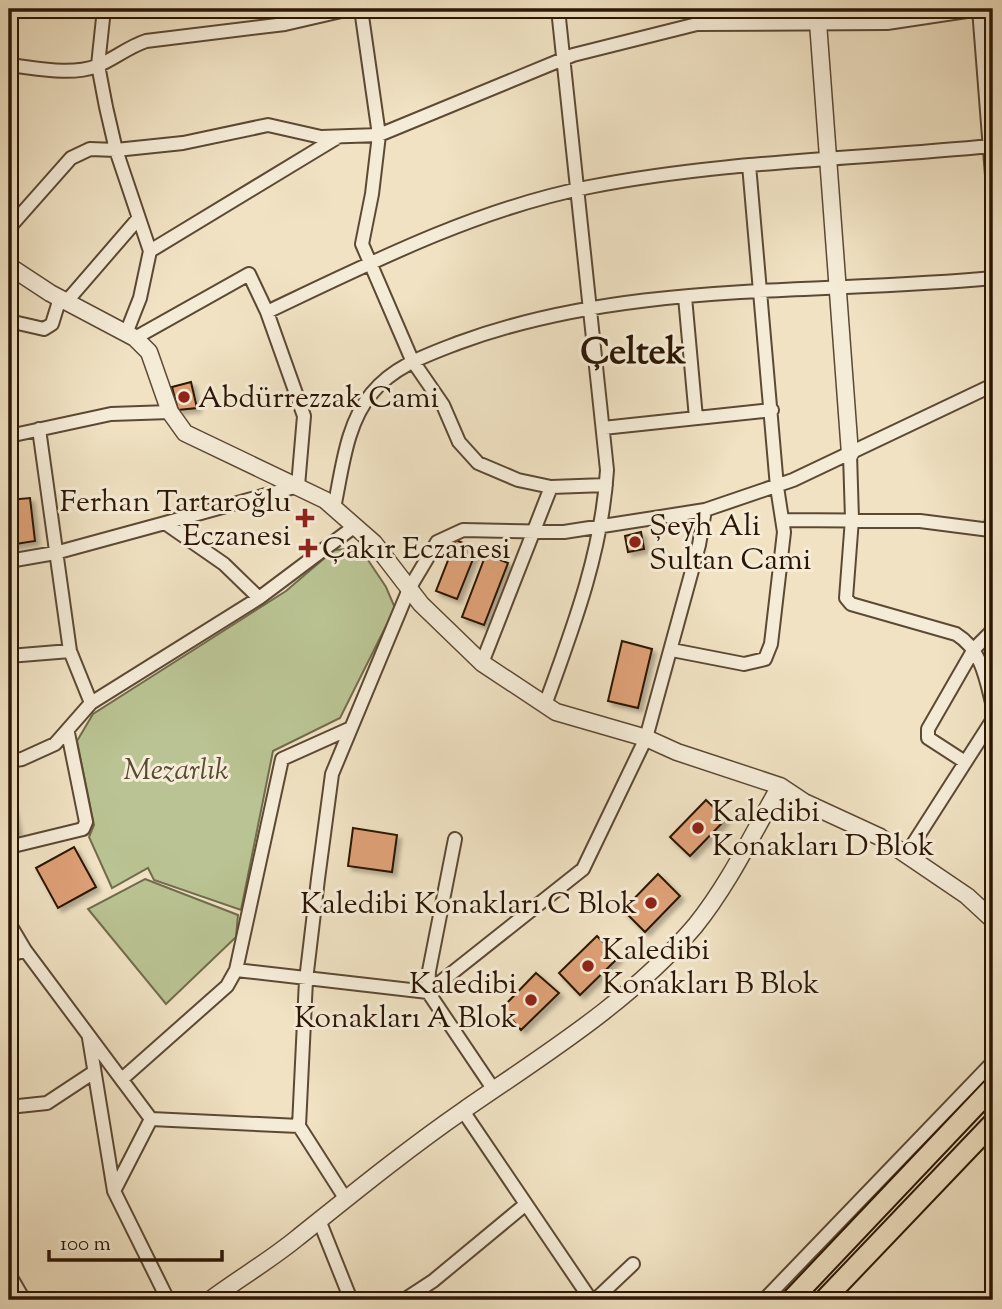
<svg xmlns="http://www.w3.org/2000/svg" width="1002" height="1309" viewBox="0 0 1002 1309" font-family="'Sorts Mill Goudy',serif">
<style>
.green{fill:#bac393;stroke:#726c4c;stroke-width:2}
.building{fill:#dfa177;stroke:#2b1604;stroke-width:2;filter:url(#shadow)}
.lines{fill:none;stroke-linecap:round;stroke-linejoin:round}
.minor-casing{stroke:#5c4934;stroke-width:16}
.tertiary-casing{stroke:#5c4934;stroke-width:19}
.trunk-casing{stroke:#2b1604;stroke-width:23}
.minor{stroke:#f5ecd8;stroke-width:12}
.tertiary{stroke:#f5ecd8;stroke-width:16}
.trunk{stroke:#f0e2c3;stroke-width:19}
.poi-dot{fill:#8f2418;stroke:#f5ecd8;stroke-width:2.5}
.labels{text-anchor:middle;stroke-width:6;stroke-linejoin:round;paint-order:stroke}
.poi-label{font-size:30px;fill:#2b1604;stroke:#f5ecd8;text-anchor:start}
.park-label{font-size:30px;font-style:italic;fill:#564a2f;stroke:#f5ecd8}
.district-label{font-size:37px;font-weight:bold;fill:#2b1604;stroke:#f5ecd8}
</style>
<defs>
<filter id="shadow"><feDropShadow dx="4" dy="4" stdDeviation="2" flood-color="#0004"/></filter>
</defs>
<rect width="100%" height="100%" fill="#f0e2c3"/>
<filter id="stains"><feTurbulence type="fractalNoise" baseFrequency=".00286" numOctaves="4"/><feColorMatrix values="0 0 0 0 .2 0 0 0 0 .09 0 0 0 0 .02 0 0 0 .5 -.17"/></filter>
<radialGradient id="worn" r=".72"><stop offset=".6" stop-color="#630" stop-opacity="0"/><stop offset="1" stop-color="#630" stop-opacity=".3"/></radialGradient>
<path class="green" d="M360,548L386,587L395,608L340,718L273,751L241,910L154,880L148,868L112,888L89,837L94,825L77,741L93,714L286,591L334,550Z
M145,879L238,915L236,937L166,1004L88,909Z"/>
<path class="building" d="M191,382L197,408L178,410L172,387Z
M30,498L35,541L9,545V500Z
M641,532L644,549L628,552L625,536Z
M456,540L477,549L457,599L436,591Z
M486,554L508,563L484,625L462,617Z
M622,641L652,649L638,708L608,701Z
M706,800L726,819L690,856L670,837Z
M13,809L18,833L9,834V810Z
M353,828L397,835L392,872L348,866Z
M74,847L96,887L58,908L36,868Z
M658,874L680,896L645,932L623,910Z
M597,936L618,958L580,995L559,973Z
M536,973L559,993L521,1030L502,1008Z"/>
<g class="lines">
<defs>
<path id="minor" d="M104,9L98,65L106,107L116,150L150,251L140,298L127,331
M361,9L379,135L372,194L362,244L412,360L443,405L459,442L478,463L518,480L551,487L606,485
M979,9L993,188
M9,65C37,68 70,76 97,66C114,59 128,47 146,41L285,24L350,9
M9,228L71,158L90,149L116,150L183,143L268,125L321,137L379,135L573,55L697,24L887,23L980,9
M150,251L338,137
M685,297L696,418
M67,301L137,220
M9,321L44,329L52,324L60,298
M135,338L249,274L267,312C370,263 477,209 589,187C721,161 858,159 991,146
M603,428L772,410
M39,429L70,651L91,703
M9,436L111,414L170,412
M850,454L852,519L846,598L851,604L956,634C982,650 986,679 993,707
M334,508C342,471 346,423 372,393C394,366 427,355 458,343C629,280 815,295 993,278
M782,520L920,521L990,530L993,514
M165,523L298,486L304,416L267,312
M9,561L55,553L165,523L224,564L259,598
M672,650L744,664L765,659L771,644L784,532L777,487L749,165
M9,656L70,651
M482,663L551,487
M545,705C573,628 602,552 607,470L558,9
M9,761L22,759L55,744L91,703L259,598L355,526
M965,762L928,738V729L974,649L993,630
M9,847L83,829L86,822L68,733
M906,855L993,719
M9,923L25,950L151,1119L114,1191
M9,956L25,950
M236,970L282,759L351,728
M428,992L583,869L646,738L699,545L705,510
M428,992L429,971L455,839
M89,1038L114,1191L168,1300
M122,1079L227,986L236,970L428,992L494,1090
M9,1107L47,1103L94,1072
M463,1111L591,1300
M151,1119L299,1126
M345,1198L299,1126L306,980L318,879L332,774L409,589L437,542L463,530L564,532L705,510L793,480L993,385
M319,1220L351,1300
M9,1274L24,1300
M404,1300L433,1281L526,1204
M595,1300L633,1264
M764,1300L993,1062"/>
<path id="tertiary" d="M817,9L850,454
M9,266L50,293L135,338L149,352L170,412L185,433L325,500L374,543L421,604L482,663L556,712L646,738L677,752L780,786L804,802L880,837L967,896L993,920
M210,1300C238,1279 269,1261 296,1239C351,1195 406,1150 464,1110C545,1054 630,1002 695,926C729,884 753,833 780,786"/>
<path id="trunk" d="M791,1300L993,1087
M824,1300L993,1123"/>
</defs>
<use href="#minor" class="minor-casing"/>
<use href="#tertiary" class="tertiary-casing"/>
<use href="#trunk" class="trunk-casing"/>
<use href="#minor" class="minor"/>
<use href="#tertiary" class="tertiary"/>
<use href="#trunk" class="trunk"/>
</g>
<g class="poi-dot">
<circle cx="184" cy="397" r="7"/>
<path d="M301.5 507.5h7v7h7v7h-7v7h-7v-7h-7v-7h7z"/>
<circle cx="635" cy="542" r="7"/>
<path d="M304.5 537.5h7v7h7v7h-7v7h-7v-7h-7v-7h7z"/>
<circle cx="698" cy="828" r="7"/>
<circle cx="651" cy="903" r="7"/>
<circle cx="588" cy="966" r="7"/>
<circle cx="531" cy="1000" r="7"/>
</g>
<g class="labels">
<g class="poi-label">
<text x="198" y="407">Abdürrezzak Cami</text>
<text x="291" y="511" text-anchor="end">Ferhan Tartaroğlu<tspan x="291" dy="34">Eczanesi</tspan></text>
<text x="649" y="535">Şeyh Ali<tspan x="649" dy="34">Sultan Cami</tspan></text>
<text x="322" y="558">Çakır Eczanesi</text>
<text x="712" y="821">Kaledibi<tspan x="712" dy="34">Konakları D Blok</tspan></text>
<text x="637" y="913" text-anchor="end">Kaledibi Konakları C Blok</text>
<text x="602" y="959">Kaledibi<tspan x="602" dy="34">Konakları B Blok</tspan></text>
<text x="517" y="993" text-anchor="end">Kaledibi<tspan x="517" dy="34">Konakları A Blok</tspan></text>
</g>
<g class="park-label">
<text x="176" y="779">Mezarlık</text>
</g>
<g class="district-label">
<text x="633" y="363">Çeltek</text>
</g>
</g>
<rect width="1002" height="1309" fill="none" stroke="#f0e2c3" stroke-width="35"/>
<rect x="10" y="10" width="981" height="1288" fill="none" stroke="#2b1604" stroke-width="3.5"/>
<rect x="18" y="18" width="967" height="1274" fill="none" stroke="#2b1604" stroke-width="2"/>
<path d="M49 1250v10h173v-10" fill="none" stroke="#2b1604" stroke-width="3.5"/>
<text x="60" y="1250" font-size="21" fill="#2b1604" stroke="#f5ecd8" stroke-width="5" paint-order="stroke">100 m</text>
<rect width="100%" height="100%" filter="url(#stains)"/>
<rect width="100%" height="100%" fill="url(#worn)"/>
</svg>
